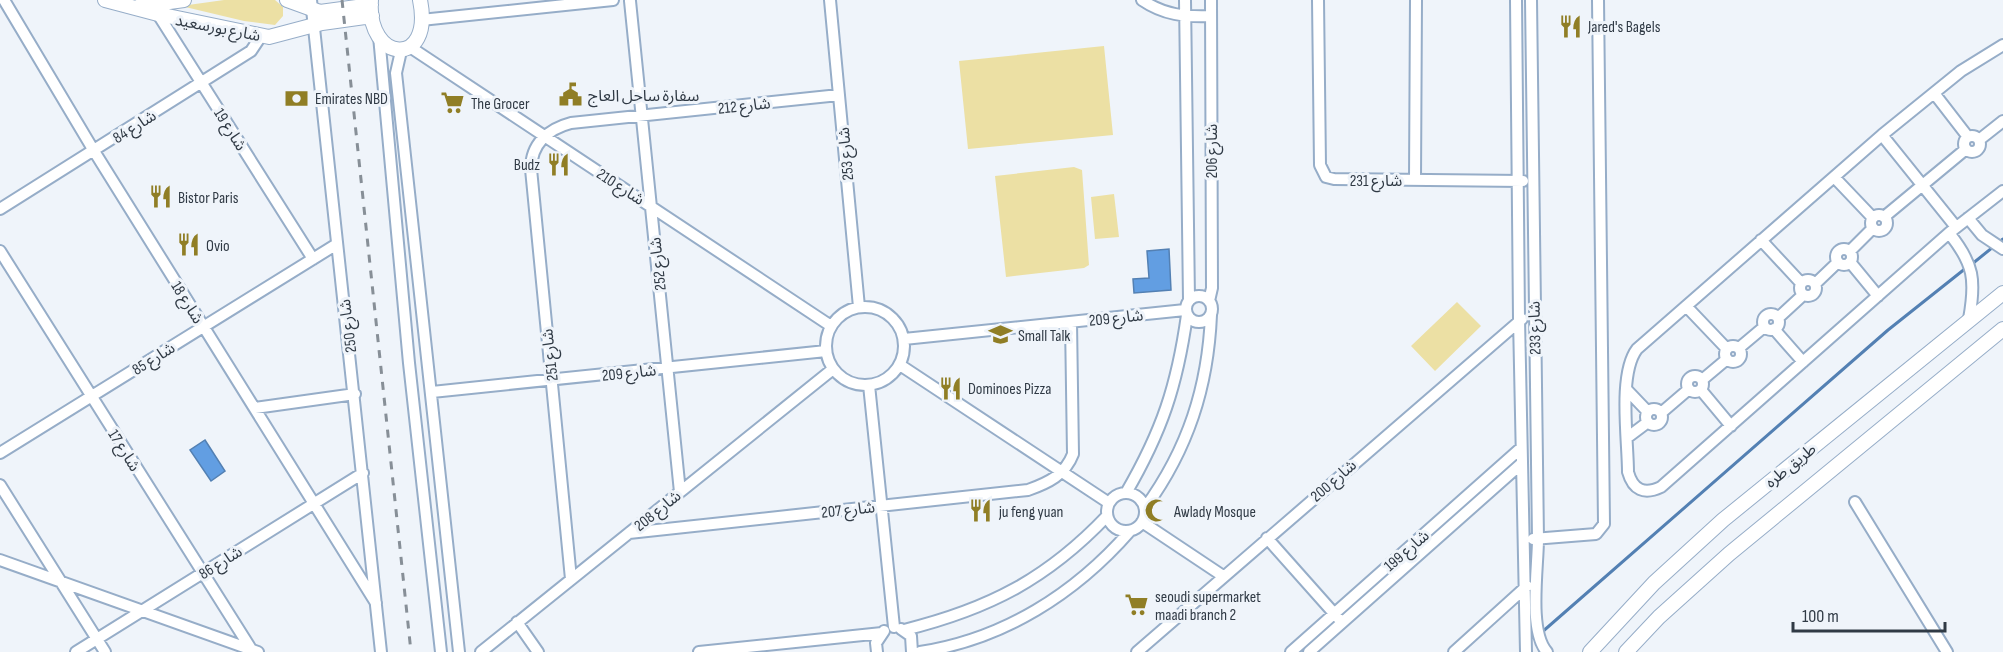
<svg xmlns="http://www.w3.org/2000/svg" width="2003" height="652" viewBox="0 0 2003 652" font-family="'Sofia Sans Condensed','Noto Sans Arabic',sans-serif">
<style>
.green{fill:#ece0a4}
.water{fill:#629ee2;stroke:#5380b3;stroke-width:1.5}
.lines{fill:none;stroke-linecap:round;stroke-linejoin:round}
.stream{stroke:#5380b3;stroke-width:3}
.street-casing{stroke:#96adc8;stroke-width:14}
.secondary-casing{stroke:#96adc8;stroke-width:16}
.street{stroke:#fff;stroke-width:10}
.secondary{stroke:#fff;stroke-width:14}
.rail{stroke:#878f97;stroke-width:3;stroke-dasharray:8 8;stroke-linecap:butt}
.labels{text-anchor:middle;stroke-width:6;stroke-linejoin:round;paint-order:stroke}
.poi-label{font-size:16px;fill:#303a45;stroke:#eff4fa;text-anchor:start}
.street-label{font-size:16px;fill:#303a45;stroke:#eff4fa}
</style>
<rect width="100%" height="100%" fill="#eff4fa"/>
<path class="green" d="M224,0H275L283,7V16L275,25L244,21L181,6Z
M1104,46L1113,135L968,149L959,61Z
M1074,167L1082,170L1089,265L1084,268L1006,277L995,176Z
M1114,194L1119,237L1095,239L1091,197Z
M1457,302L1481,326L1435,371L1411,346Z"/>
<path class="water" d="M1169,249L1171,290L1134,293L1133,279L1149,278L1147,251Z
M205,440L225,471L211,481L190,450Z"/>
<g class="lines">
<path class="stream" d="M1972,264L2003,239
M1541,633L1888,330L1966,268"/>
<defs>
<path id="street" d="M4,0L94,151L376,603
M311,0L381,652
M830,0L859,307
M1142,0C1164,15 1185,17 1211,16
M1185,0L1189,300
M1318,0L1320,165L1326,177L1334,179L1523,181
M1516,0L1519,319L1526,652
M1531,0L1538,539C1538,568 1528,631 1547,652
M630,1L680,492
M156,11L313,259
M421,20L613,0
M379,36L409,363L441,652
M2003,45L1961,71L1882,135L1637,349C1618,374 1628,440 1628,472C1633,490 1644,495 1661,487L1949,233L2003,191
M410,47L831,326
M401,51L396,73L459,652
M1934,93L1968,137
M1882,135L1956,227
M1964 144a8 8 0 1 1 16 0a8 8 0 1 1-16 0Z
M1979,140L2003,121
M1834,177L1873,218
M1415,180L1416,0
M0,209L251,51L261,36
M1871 223a8 8 0 1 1 16 0a8 8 0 1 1-16 0Z
M1884,217L1966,149
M1968,218L1982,235L2003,249
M1949,233C1974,264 1976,280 1969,319
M1761,240L1801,283
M1836 257a8 8 0 1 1 16 0a8 8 0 1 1-16 0Z
M0,251L251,649
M1850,251L1873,228
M1850,262L1878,296
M1800 288a8 8 0 1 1 16 0a8 8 0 1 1-16 0Z
M1815,284L1838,262
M1186 309a13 13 0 1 1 26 0a13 13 0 1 1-26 0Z
M1209,301L1212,288L1211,0
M1686,306L1727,349
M826 346a39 39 0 1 1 78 0a39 39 0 1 1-78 0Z
M1763 322a8 8 0 1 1 16 0a8 8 0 1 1-16 0Z
M1778,318L1803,295
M1774,329L1803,362
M904,339L1185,310
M1725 354a8 8 0 1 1 16 0a8 8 0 1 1-16 0Z
M1739,348L1764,327
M900,365L1109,503
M1687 384a8 8 0 1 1 16 0a8 8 0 1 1-16 0Z
M1702,380L1727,359
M869,385L894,627
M1627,390L1648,412
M1701,390L1731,426
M432,392L826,351
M255,408L355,394
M1646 417a8 8 0 1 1 16 0a8 8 0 1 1-16 0Z
M1661,413L1689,389
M1628,437L1648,422
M0,453L337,244
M0,485L105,652
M1107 512a19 19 0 1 1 38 0a19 19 0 1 1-38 0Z
M1126,493C1162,431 1177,386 1187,315
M1855,502L1947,652
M1145,508C1188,449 1208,387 1211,315
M1142,522L1223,576
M629,533L1028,490C1048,483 1065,475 1073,454L1071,322
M1267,538L1339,619
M1533,539L1596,534L1604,524L1598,0
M0,560L258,652
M571,579L531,169C531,144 548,129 571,123L839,95
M517,622L538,652
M901,629L911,636L912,652
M904,630C989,609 1047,579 1107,516
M76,652L363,473
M481,652L833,369
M699,652L882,633
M877,652L876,643L884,631
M920,652C1004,639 1075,594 1130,531
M1137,652L1522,319
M1291,652L1521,448
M1309,652L1521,464
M1454,652L1527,586"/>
<path id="secondary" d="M105,0L158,14L269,37L322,23L372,16
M287,0L320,12L371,5
M371,0C366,63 434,69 420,0
M140,6L184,0
M1590,652L1654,583L1723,520L2003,293
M1626,652L1659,617L1729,554L2003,329"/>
</defs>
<use href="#street" class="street-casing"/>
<use href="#secondary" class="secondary-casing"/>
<use href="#street" class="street"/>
<use href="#secondary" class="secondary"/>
<path class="rail" d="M342,0L411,652"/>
</g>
<defs>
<symbol id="restaurant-bare" viewBox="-9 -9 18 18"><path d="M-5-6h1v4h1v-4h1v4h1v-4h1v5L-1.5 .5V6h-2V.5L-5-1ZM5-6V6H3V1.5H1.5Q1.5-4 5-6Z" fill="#907e25" stroke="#eff4fa" stroke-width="2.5" paint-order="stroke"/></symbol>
<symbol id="civic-bare" viewBox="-9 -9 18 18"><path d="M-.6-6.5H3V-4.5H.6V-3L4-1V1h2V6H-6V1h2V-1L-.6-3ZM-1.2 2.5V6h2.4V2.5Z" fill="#907e25" stroke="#eff4fa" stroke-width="2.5" paint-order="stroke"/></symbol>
<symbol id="bank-bare" viewBox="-9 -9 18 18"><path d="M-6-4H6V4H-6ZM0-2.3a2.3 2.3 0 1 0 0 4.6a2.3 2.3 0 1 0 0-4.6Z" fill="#907e25" stroke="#eff4fa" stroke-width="2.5" paint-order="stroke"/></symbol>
<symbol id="supermarket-bare" viewBox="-9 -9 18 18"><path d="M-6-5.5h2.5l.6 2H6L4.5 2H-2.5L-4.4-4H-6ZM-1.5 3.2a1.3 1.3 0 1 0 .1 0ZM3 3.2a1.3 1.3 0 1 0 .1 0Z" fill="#907e25" stroke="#eff4fa" stroke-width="2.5" paint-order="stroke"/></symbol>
<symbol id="school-bare" viewBox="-9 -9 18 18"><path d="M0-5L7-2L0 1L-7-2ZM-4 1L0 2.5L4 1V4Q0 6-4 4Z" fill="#907e25" stroke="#eff4fa" stroke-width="2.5" paint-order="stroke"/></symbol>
<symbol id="mosque-bare" viewBox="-9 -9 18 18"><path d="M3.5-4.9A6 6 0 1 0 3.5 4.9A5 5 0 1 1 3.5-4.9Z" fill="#907e25" stroke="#eff4fa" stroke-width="2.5" paint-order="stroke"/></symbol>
</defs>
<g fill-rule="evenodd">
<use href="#restaurant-bare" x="1554" y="10" width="33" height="33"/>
<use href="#civic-bare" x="554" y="78" width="33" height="33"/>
<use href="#bank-bare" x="280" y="82" width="33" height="33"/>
<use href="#supermarket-bare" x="436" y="86" width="33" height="33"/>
<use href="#restaurant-bare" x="542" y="148" width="33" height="33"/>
<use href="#restaurant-bare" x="144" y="180" width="33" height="33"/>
<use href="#restaurant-bare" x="172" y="228" width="33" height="33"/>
<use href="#school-bare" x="984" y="318" width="33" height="33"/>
<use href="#restaurant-bare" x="934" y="372" width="33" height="33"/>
<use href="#restaurant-bare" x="964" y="494" width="33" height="33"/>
<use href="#mosque-bare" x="1140" y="494" width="33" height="33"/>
<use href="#supermarket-bare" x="1120" y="588" width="33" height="33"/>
</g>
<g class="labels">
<g class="poi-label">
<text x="1588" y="32">Jared's Bagels</text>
<text x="588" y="101">سفارة ساحل العاج</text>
<text x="315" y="104">Emirates NBD</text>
<text x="471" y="109">The Grocer</text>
<text x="540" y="170" text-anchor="end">Budz</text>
<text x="178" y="203">Bistor Paris</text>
<text x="206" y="251">Ovio</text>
<text x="1018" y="341">Small Talk</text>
<text x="968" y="394">Dominoes Pizza</text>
<text x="999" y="517">ju feng yuan</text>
<text x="1174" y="517">Awlady Mosque</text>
<text x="1155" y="602">seoudi supermarket<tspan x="1155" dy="18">maadi branch 2</tspan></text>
</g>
<g class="street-label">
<text transform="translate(218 27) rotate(11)" y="6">شارع بورسعيد</text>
<text transform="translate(744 105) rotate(-6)" y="6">شارع 212</text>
<text transform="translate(134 126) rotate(-32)" y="6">شارع 84</text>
<text transform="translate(231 129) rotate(58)" y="6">شارع 19</text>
<text transform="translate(1211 151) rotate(-90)" y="6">شارع 206</text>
<text transform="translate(845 154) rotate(-95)" y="6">شارع 253</text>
<text x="1376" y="186">شارع 231</text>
<text transform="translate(621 186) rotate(33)" y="6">شارع 210</text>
<text transform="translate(657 264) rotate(-96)" y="6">شارع 252</text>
<text transform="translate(188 302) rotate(58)" y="6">شارع 18</text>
<text transform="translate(1116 317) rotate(-6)" y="6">شارع 209</text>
<text transform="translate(347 326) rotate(-97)" y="6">شارع 250</text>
<text transform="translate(1534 328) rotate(-91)" y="6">شارع 233</text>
<text transform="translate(549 355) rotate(-96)" y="6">شارع 251</text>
<text transform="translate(153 358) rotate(-32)" y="6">شارع 85</text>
<text transform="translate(629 372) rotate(-6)" y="6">شارع 209</text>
<text transform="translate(125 450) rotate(58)" y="6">شارع 17</text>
<text transform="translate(1790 465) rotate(-39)" y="6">طريق طره</text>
<text transform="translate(1333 480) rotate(-41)" y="6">شارع 200</text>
<text transform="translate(848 509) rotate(-6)" y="6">شارع 207</text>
<text transform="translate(657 510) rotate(-39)" y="6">شارع 208</text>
<text transform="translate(1406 550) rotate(-41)" y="6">شارع 199</text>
<text transform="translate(220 562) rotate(-32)" y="6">شارع 86</text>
</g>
</g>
<path d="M1793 622v9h152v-9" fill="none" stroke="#303a45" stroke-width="3"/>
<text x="1802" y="622" font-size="18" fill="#303a45" stroke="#eff4fa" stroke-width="4.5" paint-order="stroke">100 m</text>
</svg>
